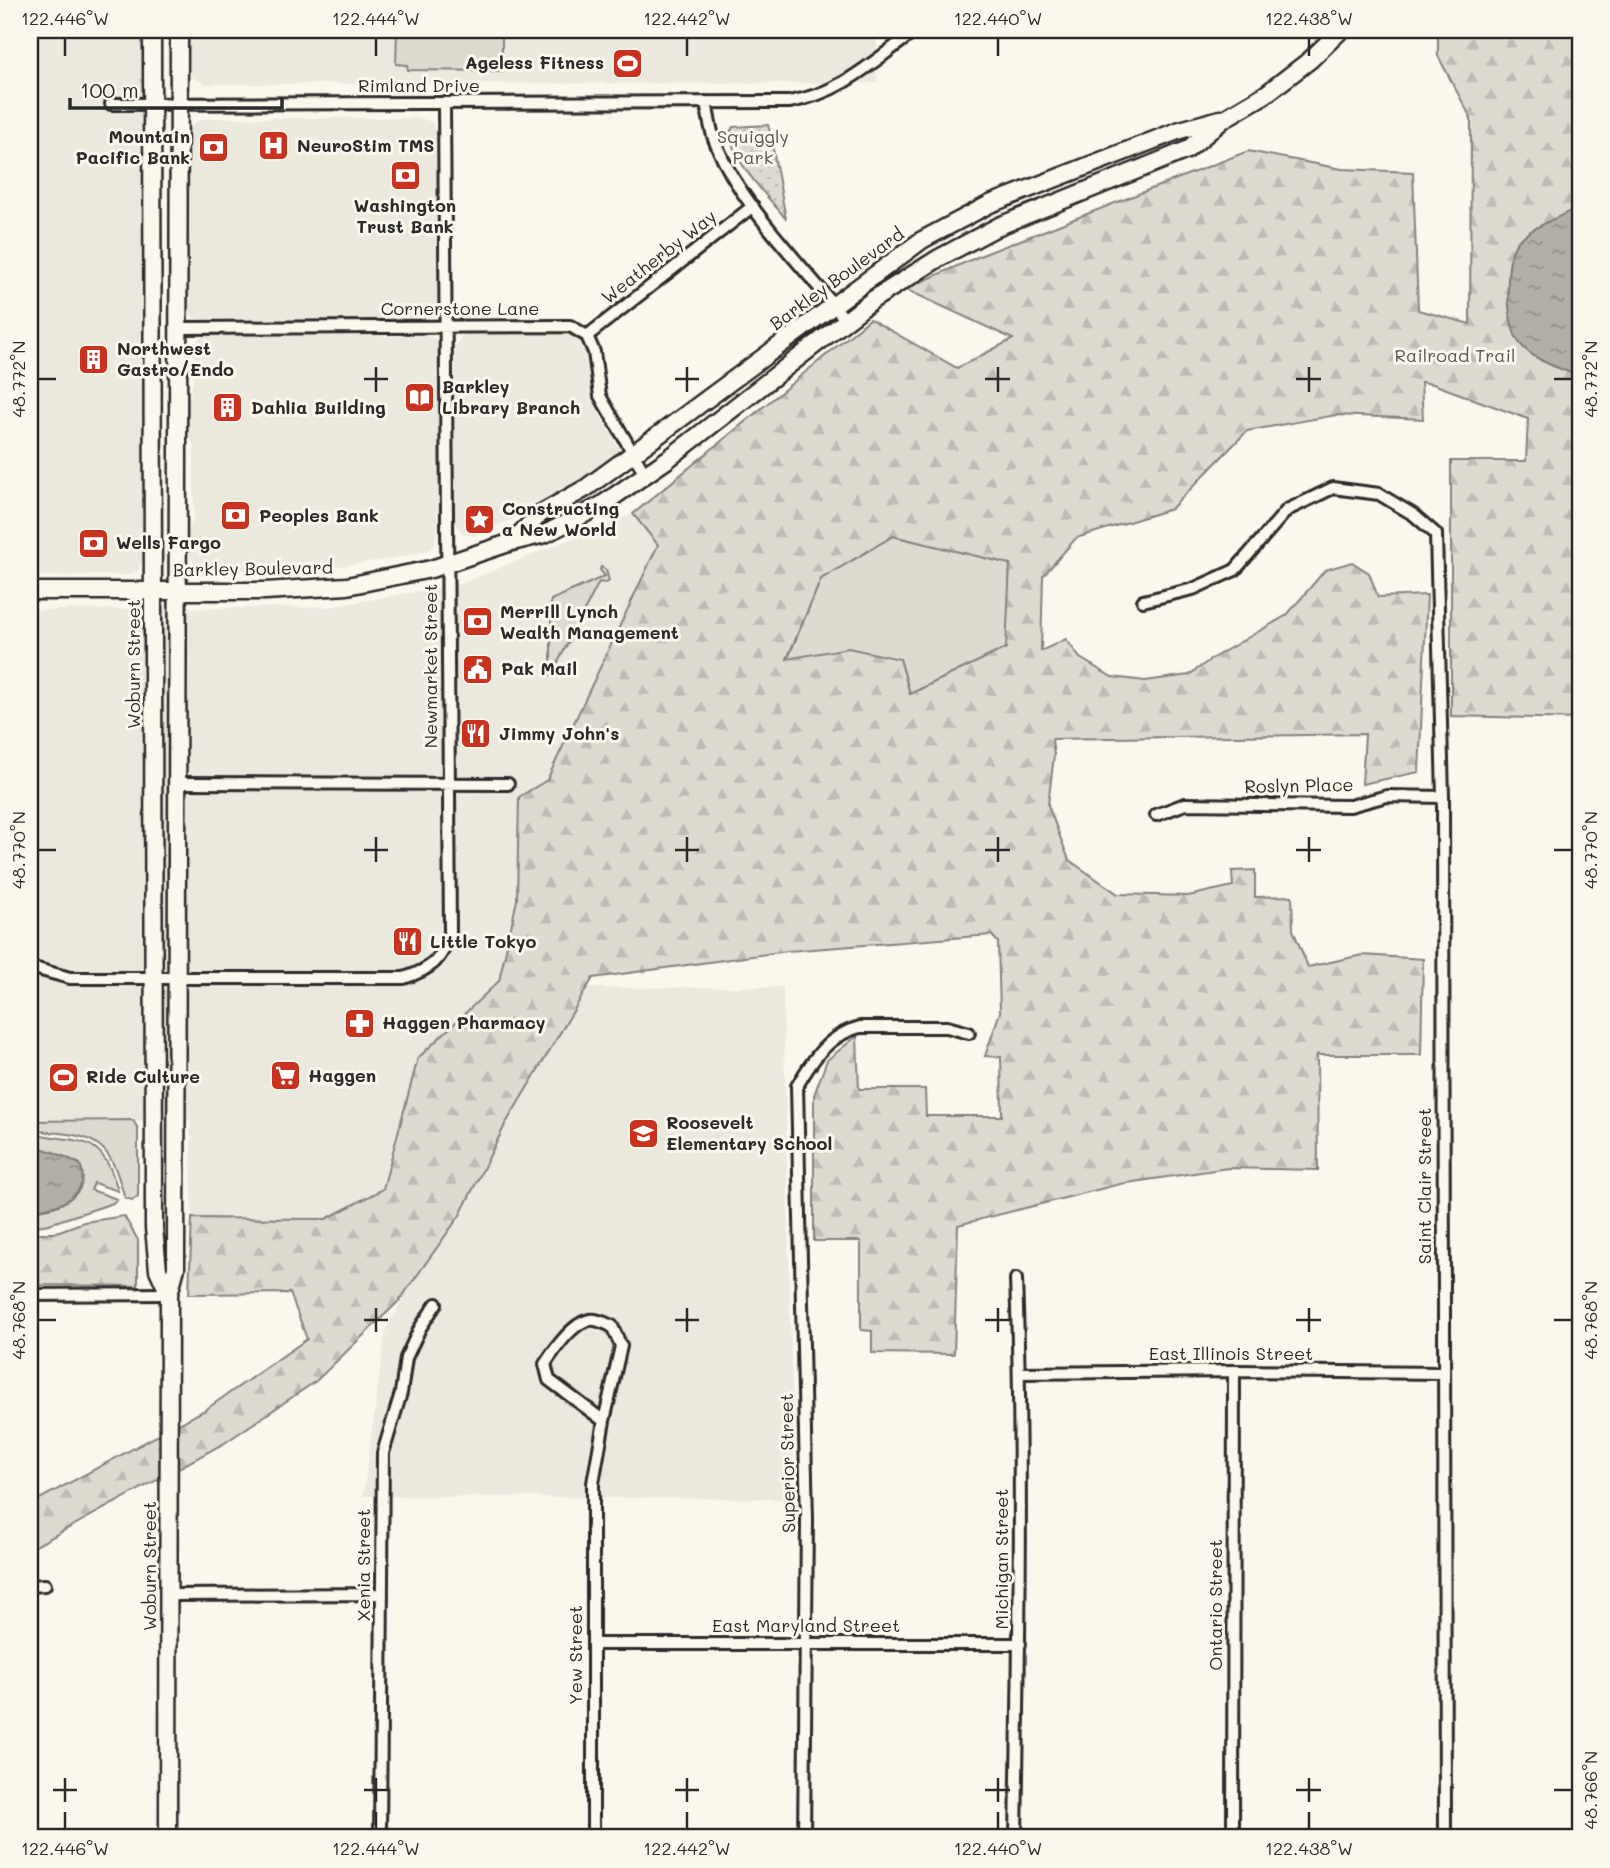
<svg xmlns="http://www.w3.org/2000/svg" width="1610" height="1868" viewBox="0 0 1610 1868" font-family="Mali,sans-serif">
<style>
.built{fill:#ebe8de}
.grass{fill:#dddad0;stroke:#84827e;stroke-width:2}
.forest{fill:url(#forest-firs);stroke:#84827e;stroke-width:2;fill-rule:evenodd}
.park{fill:url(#park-dots);stroke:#84827e;stroke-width:2}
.water{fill:url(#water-ripples);stroke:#7b7a75;stroke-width:2}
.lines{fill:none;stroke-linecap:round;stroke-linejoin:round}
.minor-casing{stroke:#2b2b2b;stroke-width:16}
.secondary-casing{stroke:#2b2b2b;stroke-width:21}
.minor{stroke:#fbf7ec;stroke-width:10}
.secondary{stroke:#fbf7ec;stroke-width:16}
.ticks{fill:none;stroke:#2b2b2b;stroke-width:2.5}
.labels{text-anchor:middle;stroke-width:6;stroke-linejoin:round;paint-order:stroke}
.poi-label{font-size:18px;font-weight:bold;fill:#2b2b2b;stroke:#fbf7ec;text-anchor:start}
.street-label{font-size:18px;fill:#2b2b2b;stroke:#fbf7ec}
.park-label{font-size:18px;fill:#585754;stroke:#fbf7ec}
.neatline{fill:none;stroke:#2b2b2b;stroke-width:2.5}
.ticks-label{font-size:18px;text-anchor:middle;fill:#2b2b2b}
</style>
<defs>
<pattern id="forest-firs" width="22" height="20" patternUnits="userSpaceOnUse" patternTransform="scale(1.75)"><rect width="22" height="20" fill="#dddad0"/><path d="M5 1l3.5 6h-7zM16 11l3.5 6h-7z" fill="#bebbb3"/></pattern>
<pattern id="park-dots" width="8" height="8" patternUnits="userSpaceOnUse" patternTransform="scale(1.75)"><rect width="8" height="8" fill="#dddad0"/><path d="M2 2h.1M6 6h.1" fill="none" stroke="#bebbb3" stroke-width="1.8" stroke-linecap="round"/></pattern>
<pattern id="water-ripples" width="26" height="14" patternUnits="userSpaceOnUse" patternTransform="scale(1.75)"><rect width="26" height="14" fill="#b1afa7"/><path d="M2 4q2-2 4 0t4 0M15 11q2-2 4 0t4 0" fill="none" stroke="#908f88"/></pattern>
</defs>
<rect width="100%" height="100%" fill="#fbf7ec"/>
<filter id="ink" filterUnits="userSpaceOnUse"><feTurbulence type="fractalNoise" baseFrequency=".0143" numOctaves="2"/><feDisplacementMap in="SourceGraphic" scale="14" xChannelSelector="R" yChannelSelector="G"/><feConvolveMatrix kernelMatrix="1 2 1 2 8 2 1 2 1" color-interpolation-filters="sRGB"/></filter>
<g filter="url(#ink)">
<path class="built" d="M30,30H146L145,555L138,570L130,575L30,576Z
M185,30H877V83L205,84L192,77L187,70Z
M207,118H420L432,122L438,134V305L434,315L425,319H197L189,314L186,305V135L190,127L198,121Z
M468,333L568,334L580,339L587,348L593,390L600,416L620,450L618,458L548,504L473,536L461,532L455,523V347L460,338Z
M205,336H428L436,339L438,347L439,469L437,535L434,545L426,551L390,559L313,570H210L194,565L187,550V535L194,518V444L186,433V409L193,382L194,347L198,339Z
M633,514L658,545L547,780L519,797L517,900L499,981L418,1058L383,1189L326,1219L192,1218L191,1120L30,1121V610L329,607L460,584Z
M783,987L794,1499L363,1496L386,1328L585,988Z"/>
<path class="grass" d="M397,30H502V71L408,70L407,65L396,64Z
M893,536L1010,564L1007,648L910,694L900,659L787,660L821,579Z
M601,567L606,570L609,581L606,583L599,582L551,676V600L605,576L600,570Z
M133,1120L138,1129V1196L132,1200L125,1198C115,1167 111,1141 73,1135C59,1132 44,1133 30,1129V1121Z
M30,1133C81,1144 102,1131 118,1191L94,1183L91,1190L117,1199L113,1203L49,1224L30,1227V1210C49,1210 65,1206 78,1190L72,1160C57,1156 46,1147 30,1147Z"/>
<path class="forest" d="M1438,30H1580V719L1451,716V461H1526L1528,419L1433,384L1421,382L1423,419L1336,415L1247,431L1171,509L1076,538L1043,576L1041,651L1066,639L1080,658L1112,677L1145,681L1189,675L1211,659L1287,615L1325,570L1352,562L1369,573L1378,597L1427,595L1419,772L1362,784L1365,734L1052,739L1054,755L1048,805L1069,860L1118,894L1188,896L1233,886L1232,871L1255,870V897L1292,896L1293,930L1308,967L1362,955L1423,959L1421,1055H1317L1318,1170L1228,1168L1120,1184L958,1225L954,1354L872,1353V1331L861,1330V1241H814V1095L827,1060L857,1036L859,1089H925L926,1116H1002L1001,1057L985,1056L1000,1012L998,942L991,935L788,951L593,978L506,1123L460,1215L399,1301L316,1381L223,1444L30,1549V1504L205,1410L307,1339L290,1293L189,1294L192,1218L326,1219L383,1189L418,1058L499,981L517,900L519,797L547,780L658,545L633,514L870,319L957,368L1013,339L905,289L982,255L1248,151L1342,169L1413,172L1418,310L1470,324L1471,118L1438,56ZM893,536L1010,564L1006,648L910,694L900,659L848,648L787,659L821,579Z
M124,1216L138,1240V1286L30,1285V1233H54L84,1222Z"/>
<path class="park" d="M768,125L770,133L786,219C765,193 737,167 729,134L733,127Z"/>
<path class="water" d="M1580,207V376C1560,369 1528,359 1517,339C1506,319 1503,256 1519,240C1531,228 1564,214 1580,207Z
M30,1147C46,1147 65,1157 80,1164C93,1196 55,1210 30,1210Z"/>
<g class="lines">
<defs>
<path id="minor" d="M706,102C709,116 710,131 716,144C743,210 804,265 846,321
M111,104L789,102C843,93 874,60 917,30
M178,328L570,326L587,336L594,352L600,396L645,474
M587,336L753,206
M1143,601L1193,589L1235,570L1287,510L1333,488L1379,494L1414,515L1436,534L1443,797L1445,1838
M177,783L508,784
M1156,815L1185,804L1350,806L1387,796L1443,797
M30,967L70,978H404C432,969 443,959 450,932L444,103
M1016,1279C1023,1465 1019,1652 1016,1838
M30,1295L169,1294
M1019,1373L1234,1371L1443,1373
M30,1586L45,1585
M169,1595L381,1594
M593,1644H1020
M380,1838L383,1453L401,1393L406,1358L420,1328L436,1304
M593,1838V1483L604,1421L549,1380L545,1364C554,1350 576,1317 595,1320C601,1321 607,1324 612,1326L621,1346L604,1421
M804,1838L807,1520L797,1086C813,1059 828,1035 860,1027H947L969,1033
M1233,1838L1234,1371"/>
<path id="secondary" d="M152,30L154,1228L158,1270L169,1294
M512,542L540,514L586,488L653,439L922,240L990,204L1180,130L1220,119
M30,591H265L347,586L431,569L512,542L545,534L600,506L668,459L874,299L939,258L999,226L1187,150L1225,118L1266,94L1310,60L1341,30
M168,1838L169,1294L176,1268L179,30"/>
</defs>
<use href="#minor" class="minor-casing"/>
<use href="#secondary" class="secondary-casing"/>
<use href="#minor" class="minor"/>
<use href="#secondary" class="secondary"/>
</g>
</g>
<path class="ticks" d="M65,38V56M376,38V56M687,38V56M998,38V56M1309,38V56M376,367V392M687,367V392M998,367V392M1309,367V392M38,379H56M364,379H388M675,379H699M985,379H1010M1296,379H1321M1554,379H1572M376,837V862M687,837V862M998,837V862M1309,837V862M38,850H56M364,850H388M675,850H699M985,850H1010M1296,850H1321M1554,850H1572M376,1308V1332M687,1308V1332M998,1308V1332M1309,1308V1332M38,1320H56M364,1320H388M675,1320H699M985,1320H1010M1296,1320H1321M1554,1320H1572M65,1778V1802M376,1778V1802M687,1778V1802M998,1778V1802M1309,1778V1802M53,1790H77M364,1790H388M675,1790H699M985,1790H1010M1296,1790H1321M1554,1790H1572M65,1812V1829M376,1812V1829M687,1812V1829M998,1812V1829M1309,1812V1829"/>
<defs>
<symbol id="stadium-square" viewBox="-11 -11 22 22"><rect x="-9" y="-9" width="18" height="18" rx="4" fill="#c8321e" stroke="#fbf7ec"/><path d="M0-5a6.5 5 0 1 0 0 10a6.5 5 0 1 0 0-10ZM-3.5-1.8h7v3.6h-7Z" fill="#fff"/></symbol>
<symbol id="hospital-square" viewBox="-11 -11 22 22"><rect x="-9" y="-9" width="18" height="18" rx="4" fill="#c8321e" stroke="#fbf7ec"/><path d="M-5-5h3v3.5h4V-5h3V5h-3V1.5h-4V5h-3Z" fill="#fff"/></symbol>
<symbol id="bank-square" viewBox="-11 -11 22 22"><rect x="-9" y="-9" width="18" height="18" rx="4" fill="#c8321e" stroke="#fbf7ec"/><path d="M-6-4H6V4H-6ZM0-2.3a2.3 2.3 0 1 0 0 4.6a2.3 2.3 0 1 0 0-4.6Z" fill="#fff"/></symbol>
<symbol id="building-square" viewBox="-11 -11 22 22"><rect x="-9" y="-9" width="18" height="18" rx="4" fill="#c8321e" stroke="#fbf7ec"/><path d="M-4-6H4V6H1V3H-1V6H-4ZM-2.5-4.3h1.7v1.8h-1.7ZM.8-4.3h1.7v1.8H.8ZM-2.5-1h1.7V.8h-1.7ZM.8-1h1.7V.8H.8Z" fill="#fff"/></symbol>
<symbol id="library-square" viewBox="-11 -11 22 22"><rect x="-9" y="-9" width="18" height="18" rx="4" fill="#c8321e" stroke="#fbf7ec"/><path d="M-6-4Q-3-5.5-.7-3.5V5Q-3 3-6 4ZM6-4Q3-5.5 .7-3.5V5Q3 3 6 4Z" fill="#fff"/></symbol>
<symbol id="sight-square" viewBox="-11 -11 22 22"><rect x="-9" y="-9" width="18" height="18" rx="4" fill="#c8321e" stroke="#fbf7ec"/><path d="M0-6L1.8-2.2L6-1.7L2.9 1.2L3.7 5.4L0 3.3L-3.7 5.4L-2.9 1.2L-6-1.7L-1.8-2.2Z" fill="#fff"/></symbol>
<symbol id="civic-square" viewBox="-11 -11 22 22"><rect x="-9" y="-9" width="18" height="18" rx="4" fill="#c8321e" stroke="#fbf7ec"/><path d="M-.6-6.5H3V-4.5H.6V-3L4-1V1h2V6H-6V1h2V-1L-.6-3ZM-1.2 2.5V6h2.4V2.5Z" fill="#fff"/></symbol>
<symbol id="restaurant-square" viewBox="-11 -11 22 22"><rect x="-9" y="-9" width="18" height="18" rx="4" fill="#c8321e" stroke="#fbf7ec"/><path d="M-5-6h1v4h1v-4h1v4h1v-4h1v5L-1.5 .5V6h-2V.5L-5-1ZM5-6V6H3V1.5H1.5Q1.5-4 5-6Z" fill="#fff"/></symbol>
<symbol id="pharmacy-square" viewBox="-11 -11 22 22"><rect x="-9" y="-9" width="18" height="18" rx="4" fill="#c8321e" stroke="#fbf7ec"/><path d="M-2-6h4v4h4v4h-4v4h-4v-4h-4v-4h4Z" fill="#fff"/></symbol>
<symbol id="supermarket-square" viewBox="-11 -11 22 22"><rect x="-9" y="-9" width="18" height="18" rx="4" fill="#c8321e" stroke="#fbf7ec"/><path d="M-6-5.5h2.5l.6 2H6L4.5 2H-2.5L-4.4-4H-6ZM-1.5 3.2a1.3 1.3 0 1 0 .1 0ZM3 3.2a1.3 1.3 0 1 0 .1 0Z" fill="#fff"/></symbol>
<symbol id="school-square" viewBox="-11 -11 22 22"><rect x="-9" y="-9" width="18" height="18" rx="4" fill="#c8321e" stroke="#fbf7ec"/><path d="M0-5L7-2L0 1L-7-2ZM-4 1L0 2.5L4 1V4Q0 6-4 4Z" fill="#fff"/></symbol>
</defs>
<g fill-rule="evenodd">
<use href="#stadium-square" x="610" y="46" width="35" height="35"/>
<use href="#hospital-square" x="256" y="128" width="35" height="35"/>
<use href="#bank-square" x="196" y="130" width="35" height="35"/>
<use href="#bank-square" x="388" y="158" width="35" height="35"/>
<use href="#building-square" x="76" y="342" width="35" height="35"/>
<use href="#library-square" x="402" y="380" width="35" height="35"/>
<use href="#building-square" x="210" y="390" width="35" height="35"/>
<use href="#bank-square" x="218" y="498" width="35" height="35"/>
<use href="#sight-square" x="462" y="502" width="35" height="35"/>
<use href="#bank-square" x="76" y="526" width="35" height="35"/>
<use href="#bank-square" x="460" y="604" width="35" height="35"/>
<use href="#civic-square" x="460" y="652" width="35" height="35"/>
<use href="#restaurant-square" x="458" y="716" width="35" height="35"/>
<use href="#restaurant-square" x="390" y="924" width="35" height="35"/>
<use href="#pharmacy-square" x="342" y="1006" width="35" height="35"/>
<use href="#supermarket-square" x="268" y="1058" width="35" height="35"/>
<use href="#stadium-square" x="46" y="1060" width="35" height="35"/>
<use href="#school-square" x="626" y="1116" width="35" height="35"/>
</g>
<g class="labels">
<g class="poi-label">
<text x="604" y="69" text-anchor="end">Ageless Fitness</text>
<text x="190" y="143" text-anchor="end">Mountain<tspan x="190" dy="21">Pacific Bank</tspan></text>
<text x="297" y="152">NeuroStim TMS</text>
<text x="405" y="212" text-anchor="middle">Washington<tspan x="405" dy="21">Trust Bank</tspan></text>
<text x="117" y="355">Northwest<tspan x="117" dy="21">Gastro/Endo</tspan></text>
<text x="442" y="393">Barkley<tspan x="442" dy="21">Library Branch</tspan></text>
<text x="251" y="414">Dahlia Building</text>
<text x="502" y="515">Constructing<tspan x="502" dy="21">a New World</tspan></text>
<text x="259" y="522">Peoples Bank</text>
<text x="116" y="549">Wells Fargo</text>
<text x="500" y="618">Merrill Lynch<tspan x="500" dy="21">Wealth Management</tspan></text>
<text x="501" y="675">Pak Mail</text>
<text x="499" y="740">Jimmy John's</text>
<text x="430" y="948">Little Tokyo</text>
<text x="382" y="1029">Haggen Pharmacy</text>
<text x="308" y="1082">Haggen</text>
<text x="86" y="1083">Ride Culture</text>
<text x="666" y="1129">Roosevelt<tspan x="666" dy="21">Elementary School</tspan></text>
</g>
<g class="street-label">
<text x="419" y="92">Rimland Drive</text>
<text transform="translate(659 257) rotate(-38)" y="6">Weatherby Way</text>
<text transform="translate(837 279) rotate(-36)" y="6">Barkley Boulevard</text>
<text x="460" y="315">Cornerstone Lane</text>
<text transform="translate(253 569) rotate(-1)" y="6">Barkley Boulevard</text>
<text transform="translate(134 664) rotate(-90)" y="6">Woburn Street</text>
<text transform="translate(431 666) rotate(-90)" y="6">Newmarket Street</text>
<text transform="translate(1299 786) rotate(-1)" y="6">Roslyn Place</text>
<text transform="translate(1425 1186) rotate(-90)" y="6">Saint Clair Street</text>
<text x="1231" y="1360">East Illinois Street</text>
<text transform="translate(788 1463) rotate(-91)" y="6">Superior Street</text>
<text transform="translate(1002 1559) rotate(-90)" y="6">Michigan Street</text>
<text transform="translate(364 1565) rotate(-90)" y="6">Xenia Street</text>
<text transform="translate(150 1566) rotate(-90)" y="6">Woburn Street</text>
<text transform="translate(1216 1605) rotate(-90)" y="6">Ontario Street</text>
<text x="806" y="1632">East Maryland Street</text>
<text transform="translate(576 1655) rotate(-90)" y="6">Yew Street</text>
</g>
<g class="park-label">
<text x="753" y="143">Squiggly<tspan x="753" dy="21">Park</tspan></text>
<text x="1455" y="362">Railroad Trail</text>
</g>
</g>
<rect width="1610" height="1868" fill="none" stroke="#fbf7ec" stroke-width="77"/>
<path d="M70 98v10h212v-10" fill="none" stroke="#2b2b2b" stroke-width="3.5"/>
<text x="80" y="98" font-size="21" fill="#2b2b2b" stroke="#fbf7ec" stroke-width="5" paint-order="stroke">100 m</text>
<rect x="38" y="38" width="1534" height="1791" class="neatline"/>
<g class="ticks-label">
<text x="65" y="25">122.446°W</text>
<text x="376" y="25">122.444°W</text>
<text x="687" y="25">122.442°W</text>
<text x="998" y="25">122.440°W</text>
<text x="1309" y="25">122.438°W</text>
<text transform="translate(19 379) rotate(-90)" y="6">48.772°N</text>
<text transform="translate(1591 379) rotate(-90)" y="6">48.772°N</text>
<text transform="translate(19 850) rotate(-90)" y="6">48.770°N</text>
<text transform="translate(1591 850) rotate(-90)" y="6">48.770°N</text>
<text transform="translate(19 1320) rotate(-90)" y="6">48.768°N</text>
<text transform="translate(1591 1320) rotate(-90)" y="6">48.768°N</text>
<text transform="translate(1591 1790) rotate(-90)" y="6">48.766°N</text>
<text x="65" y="1855">122.446°W</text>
<text x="376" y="1855">122.444°W</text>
<text x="687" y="1855">122.442°W</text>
<text x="998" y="1855">122.440°W</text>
<text x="1309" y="1855">122.438°W</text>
</g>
</svg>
